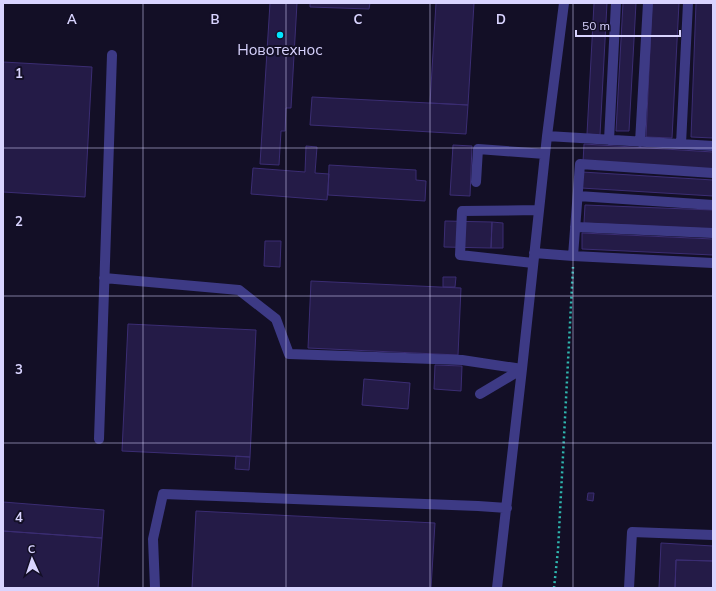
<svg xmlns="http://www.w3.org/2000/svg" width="716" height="591" viewBox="0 0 716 591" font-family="Mulish,sans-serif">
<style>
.building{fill:#241b47;stroke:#3b2d73}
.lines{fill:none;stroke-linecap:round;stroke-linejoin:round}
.path{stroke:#2fb8b0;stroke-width:2.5;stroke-dasharray:2 3;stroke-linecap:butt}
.minor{stroke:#3d3a85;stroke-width:10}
.grid{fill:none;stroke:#d9d4ff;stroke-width:1;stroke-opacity:0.55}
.poi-dot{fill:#00e5ff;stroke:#130f26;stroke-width:1.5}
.labels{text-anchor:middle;stroke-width:4;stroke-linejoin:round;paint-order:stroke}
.poi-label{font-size:15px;fill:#d9d4ff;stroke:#130f26}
.grid-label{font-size:13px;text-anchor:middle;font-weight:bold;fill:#d9d4ff;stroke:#130f26;stroke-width:4;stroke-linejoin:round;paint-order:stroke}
</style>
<rect width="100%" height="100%" fill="#130f26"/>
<path class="building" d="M270,3H297L291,108H286L285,131H281L279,165L260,164Z
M310,3H370L369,9L310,7Z
M436,3H474L468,105L430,103Z
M594,3H607L600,135L587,134Z
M623,3H636L629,131H616Z
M652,3H679L672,138L646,137Z
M696,3H713V138L691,137Z
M3,62L92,67L85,197L3,192Z
M312,97L468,105L466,134L310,125Z
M584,144L713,152V170L583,162Z
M453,145L472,146L470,196L450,195Z
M306,146L317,147L315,173L329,174L327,200L251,194L253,168L305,172Z
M329,165L416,170V180L426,181L425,201L328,195Z
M582,172L713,180V196L581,188Z
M585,205L713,210V229L584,223Z
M445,221L492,222L491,248L444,247Z
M492,222L503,223V248H491Z
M582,233L713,239V255L582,249Z
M265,241H281L280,267L264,266Z
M443,277H456L455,287H443Z
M311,281L461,288L458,355L308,348Z
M128,324L256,330L250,457L122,451Z
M435,365L462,366L461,391L434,389Z
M364,379L410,383L408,409L362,405Z
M236,456L250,457L249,470L235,469Z
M588,493H594L593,501L587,500Z
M3,502L104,510L102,538L3,531Z
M196,511L435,523L431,588H192Z
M3,531L102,538L98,588H3Z
M661,543L713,546V561L676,560L675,588H659Z
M676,560L713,561V588H675Z"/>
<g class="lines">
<path class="path" d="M554,588L558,550L573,267"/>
<path class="minor" d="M547,136L713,146
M609,140L616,3
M640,142L648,3
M681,144L688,3
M476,182L478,149L545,154
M578,196L713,205
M575,227L713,233
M534,253L573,256L713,263
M573,256L580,164L713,173
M533,263L460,255L462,211L539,210
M104,278L239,290L276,319L289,354L462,360L522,369
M480,394L522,369
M99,439L112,55
M155,588L153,539L163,494L478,506L507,508
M497,588L522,369L547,136L564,3
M629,588L632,532L713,535"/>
</g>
<path class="grid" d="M143,3V588M286,3V588M430,3V588M573,3V588M3,148H713M3,296H713M3,443H713"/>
<circle class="poi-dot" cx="280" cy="35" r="4"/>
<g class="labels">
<g class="poi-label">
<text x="280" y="55">Новотехнос</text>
</g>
</g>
<g class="grid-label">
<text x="72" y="24">A</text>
<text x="215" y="24">B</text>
<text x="358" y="24">C</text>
<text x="501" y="24">D</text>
<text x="19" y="78">1</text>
<text x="19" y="226">2</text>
<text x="19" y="374">3</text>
<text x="19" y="522">4</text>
</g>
<rect width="716" height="591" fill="none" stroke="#d9d4ff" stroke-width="8"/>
<g transform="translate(32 559) rotate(357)" stroke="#130f26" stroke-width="3" paint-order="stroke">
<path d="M0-3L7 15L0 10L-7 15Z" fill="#d9d4ff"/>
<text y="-6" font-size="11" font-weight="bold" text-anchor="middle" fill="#d9d4ff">С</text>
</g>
<path d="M576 30v6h104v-6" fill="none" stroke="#d9d4ff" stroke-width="2"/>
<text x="582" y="30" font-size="12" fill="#d9d4ff" stroke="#130f26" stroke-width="3" paint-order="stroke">50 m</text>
</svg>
